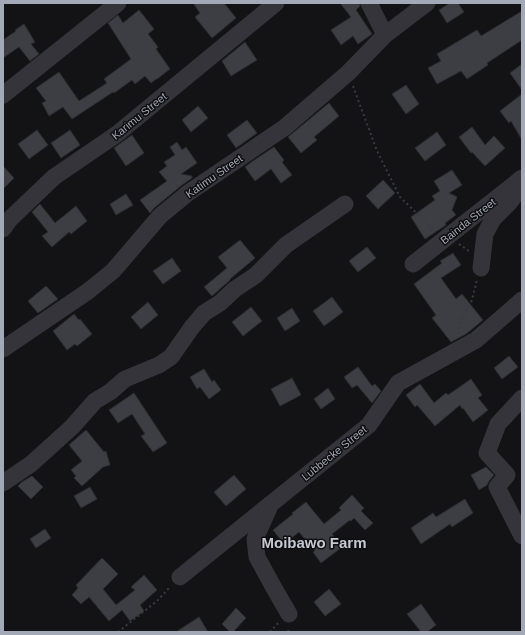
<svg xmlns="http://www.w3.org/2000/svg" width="525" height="635" viewBox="0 0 525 635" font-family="Arial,sans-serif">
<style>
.building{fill:#3c3e43;stroke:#2d2d31}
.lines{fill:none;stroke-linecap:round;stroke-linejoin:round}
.path{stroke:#3a3b41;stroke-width:2;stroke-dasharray:2 3;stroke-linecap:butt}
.minor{stroke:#34343a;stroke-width:17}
.labels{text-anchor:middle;stroke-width:3;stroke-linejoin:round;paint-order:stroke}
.street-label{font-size:11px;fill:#a3a9b7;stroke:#0e0e10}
.district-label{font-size:15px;font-weight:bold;fill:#c5c8d2;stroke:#0e0e10}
</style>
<rect width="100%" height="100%" fill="#131315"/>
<path class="building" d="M193,3H224L236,18L212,38L195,17L200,13Z
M340,3H359L360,6L356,10L372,34L358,44L353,36L341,45L331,30L351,17Z
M450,3H458L464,12L447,23L439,10Z
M139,10L154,29L148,34L158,47L156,49L170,69L157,79H156L151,83L145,76L135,84L132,80L114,93L113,92L72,119L63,107L49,116L42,103L46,101L36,88L59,72L79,101L107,83L104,79L131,59L108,23L118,15L123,23Z
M522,11V40L487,63L488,65L467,79L461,71L437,84L428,68L441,61L437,54L477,30L481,36Z
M24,24L35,42L31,44L39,54L30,61L19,47L3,58V40L16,31L15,30Z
M245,42L257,60L231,76L222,61Z
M522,64V90L510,73Z
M406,85L419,104L406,114L392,94Z
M522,94V140L511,121L509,123L500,111Z
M329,103L339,116L314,137L317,140L301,153L288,137Z
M198,106L208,118L191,132L182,120Z
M247,120L257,133L236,148L227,135Z
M472,127L485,145L494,136L505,148L485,166L472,152L471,153L459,137Z
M37,130L48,145L29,159L18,144Z
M70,130L80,145L61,158L51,143Z
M437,132L446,145L425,161L415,148Z
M132,135L144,153L126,166L114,148Z
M177,142L182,150L186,147L197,163L181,174L192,176V178L182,185L154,208L150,213L140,200L167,181L159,172L167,166L164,162L175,155L170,147Z
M274,147L284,160L282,162L292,175L281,183L271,169L255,181L245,167L253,161Z
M3,166L14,178L3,189Z
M452,170L462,185L449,193L457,197L452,210L456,215L445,223L446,225L425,239L411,217L435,200L432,196L440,191L434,181Z
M383,180L395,193L378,209L366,196Z
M126,194L133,205L116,215L110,204Z
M40,204L55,223L76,206L87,221L71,234L69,232L52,247L42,236L48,232L32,212Z
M240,240L255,258L230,279V280L212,296L204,287L227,268L218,257Z
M367,247L376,258L358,272L349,261Z
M453,253L461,265L441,278L456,299L462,294L483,320L466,334L451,342L432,318L436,315L414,284L442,263L440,261Z
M172,258L181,271L163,284L153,271Z
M46,286L58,299L38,313L28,301Z
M332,297L343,312L324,326L313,311Z
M148,302L158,315L141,329L131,317Z
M251,307L262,321L243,336L232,322Z
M292,308L300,321L285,331L277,318Z
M74,314L79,320L80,319L92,334L77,346L75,344L67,350L53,331Z
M509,356L518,367L502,379L494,368Z
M358,367L372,386L375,384L381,391L372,403L357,385L352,388L344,377Z
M204,369L212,382L214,380L221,390L209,399L200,387L197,389L190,377Z
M292,378L301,395L280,406L271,389Z
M471,379L482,395L478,398L488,410L473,422L463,408L462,409L460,405L435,426L417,405L415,407L406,395L420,384L434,403L446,393L448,395Z
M328,388L335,399L321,409L314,399Z
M134,393L167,443L153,452L141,436L145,434L132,414L118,423L109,410Z
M86,430L104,452L106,451L110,465L103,467L82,486L74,478L76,476L71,470L82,461L69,445Z
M486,467L494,475L489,481L487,485L479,490L471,475Z
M234,475L246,489L226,506L214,492Z
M32,476L43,487L31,499L18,486L22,482Z
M90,487L97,499L81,508L74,496Z
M352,495L364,508L361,511L373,523L365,530L354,518L351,521L350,520L332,534L342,547L321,563L313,552L315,551L299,532L284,544L273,530L293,514L292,513L306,502L324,524L341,510L339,508Z
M465,499L473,513L452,527L450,524L421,544L411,528L433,513L436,517Z
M45,529L51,538L36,548L30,539Z
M102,558L118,574L103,589L116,605L135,590L131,587L144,575L157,590L140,605L144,611L130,621L122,610L109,621L89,597L81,604L72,595L78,588L76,585Z
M329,589L341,604L325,616L314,602Z
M421,604L436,625L427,632H421L407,614Z
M236,608L246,618L233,632H230L222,624Z
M199,617L208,632H176Z"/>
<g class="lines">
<path class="path" d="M353,86L377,151L400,197L435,231
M459,244L469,251
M458,334L459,324L471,303L477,280
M118,632L157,601L170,587
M270,632L279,622
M288,632L289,627"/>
<path class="minor" d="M369,3L385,35
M3,95L118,3
M3,229L10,219L54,177L117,134L276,3
M413,264L522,178
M481,268L485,234L493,219L510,202L521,186
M3,349L87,292L113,271L160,216L188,193L284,128L348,73L385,35L427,3
M522,398L498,424L487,453L507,475L497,487L522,536
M3,483L31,464L72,427L95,401L110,392L125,379L159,365L171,357L192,327L204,313L220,303L235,289L256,275L286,245L345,204
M269,508L255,539L257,557L274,588L289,614
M180,577L369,425L398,383L476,340L522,300"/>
</g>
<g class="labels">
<g class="street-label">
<text transform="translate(139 116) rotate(-39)" y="4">Karimu Street</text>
<text transform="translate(214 176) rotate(-35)" y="4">Katimu Street</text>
<text transform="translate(468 221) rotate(-38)" y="4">Bainda Street</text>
<text transform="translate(334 453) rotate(-39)" y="4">Lubbecke Street</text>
</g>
<g class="district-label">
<text x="314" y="548">Moibawo Farm</text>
</g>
</g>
<rect width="525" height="635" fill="none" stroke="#a3a9b7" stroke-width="8"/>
</svg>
